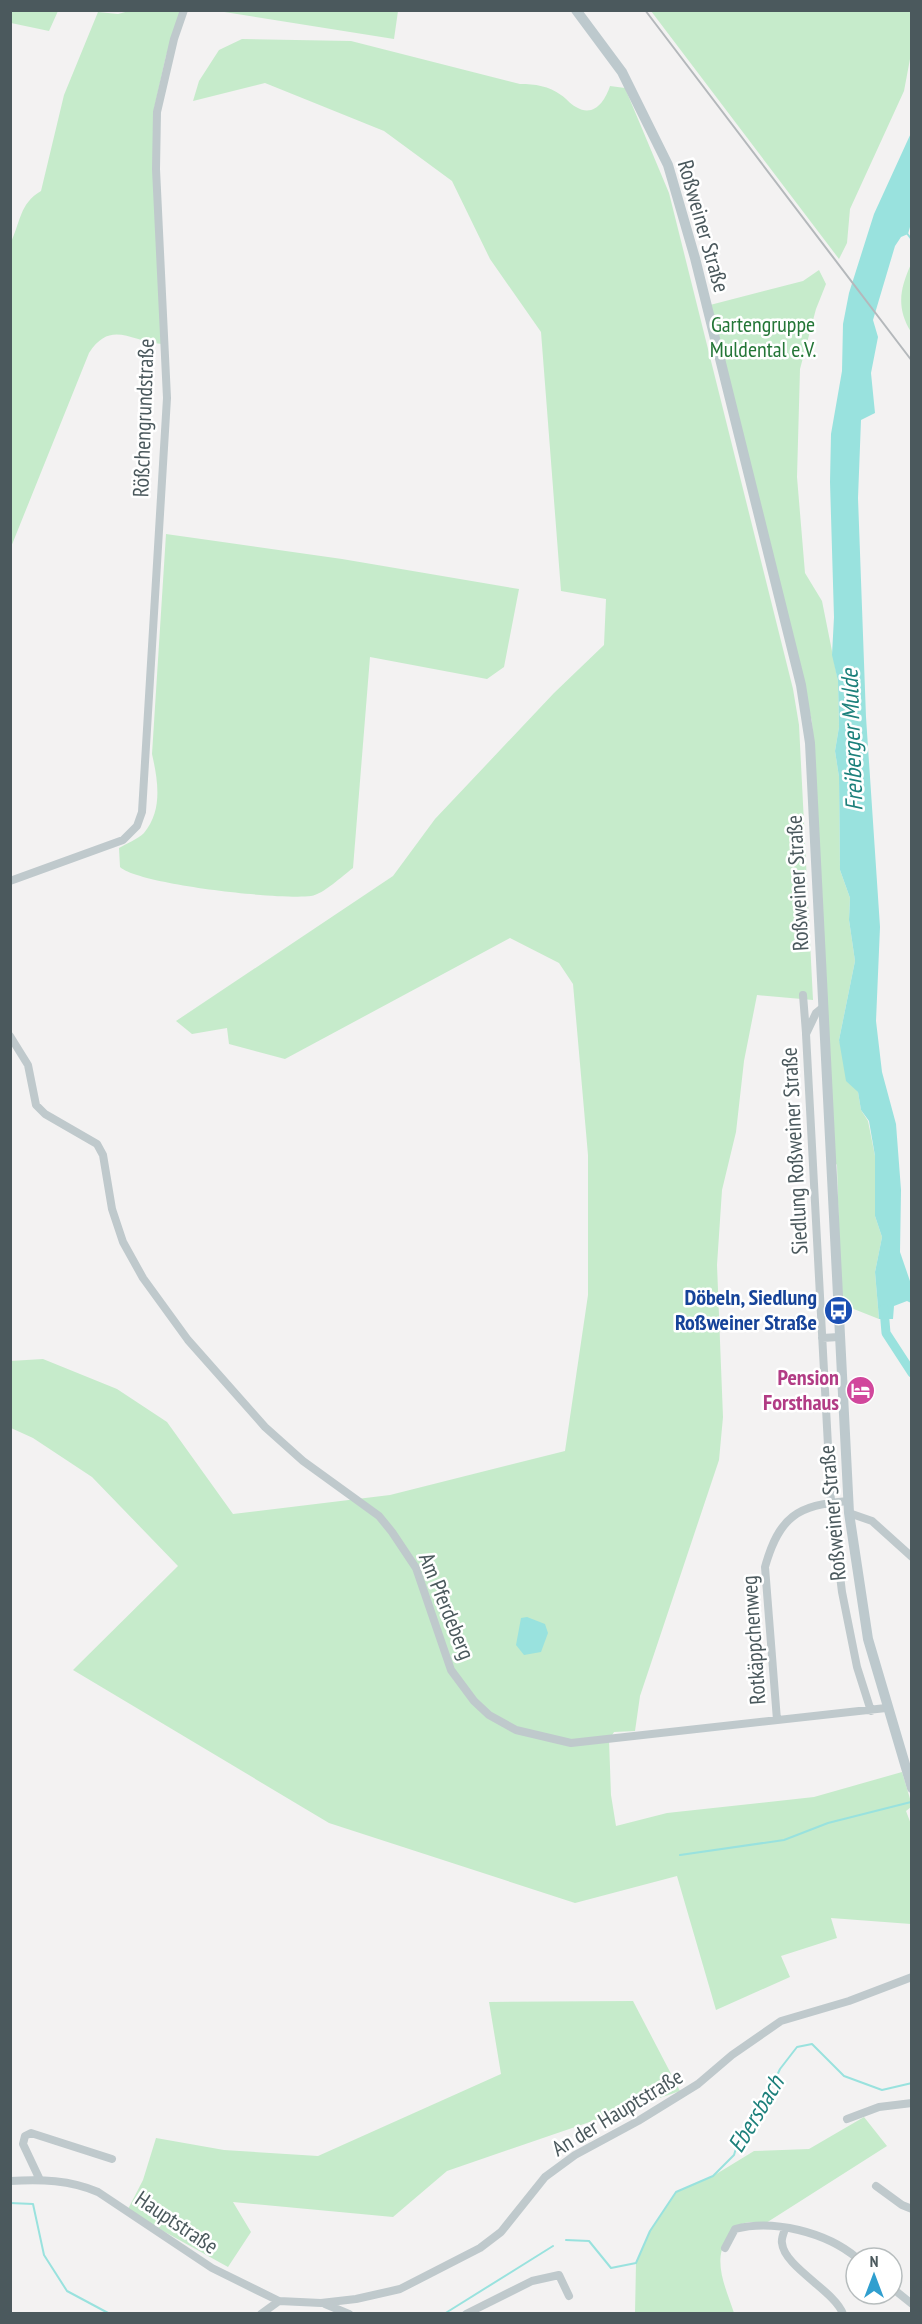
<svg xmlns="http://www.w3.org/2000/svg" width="922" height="2324" viewBox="0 0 922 2324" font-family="'PT Sans Narrow',sans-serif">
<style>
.green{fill:#c6ebcb}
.water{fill:#99e2de}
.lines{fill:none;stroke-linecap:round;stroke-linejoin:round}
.stream{stroke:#99e2de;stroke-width:2}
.canal{stroke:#99e2de;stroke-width:9}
.minor{stroke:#bfc9cc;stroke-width:8}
.secondary{stroke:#bdc9cd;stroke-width:10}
.rail{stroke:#b4b8bb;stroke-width:2}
.labels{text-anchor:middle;stroke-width:5;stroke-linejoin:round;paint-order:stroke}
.street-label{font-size:22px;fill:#4b595d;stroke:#fff}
.park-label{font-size:22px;fill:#247637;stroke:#fff}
.transit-label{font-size:22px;font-weight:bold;fill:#164399;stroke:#fff;text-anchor:end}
.hotel-label{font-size:22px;font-weight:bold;fill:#b23c85;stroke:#fff;text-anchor:end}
.water-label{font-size:24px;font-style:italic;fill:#1c807b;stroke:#fff}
</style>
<rect width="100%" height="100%" fill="#f3f2f2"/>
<path class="green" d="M10,11L11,10L58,11L49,31L11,23Z
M129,11H181L166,56L154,109L162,344C131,342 111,319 89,353L11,547L10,244C21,222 19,204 41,191L64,95L98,12L118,14Z
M218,11H398L394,39Z
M651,11H911L910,59L904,91L850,209L847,243L839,259Z
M242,39L351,41L520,84C535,84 549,86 561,95C566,98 570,104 576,107C594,118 605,101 610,86L625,88L669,193L793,689L799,725L813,1000L757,995L744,1061L736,1132L722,1190L717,1265L723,1417L719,1460L640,1696L635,1731L614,1732L609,1740L611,1795L616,1826L667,1813L814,1797L902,1772L911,1802V1807L906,1811L912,1827L911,1924L831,1918L837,1938L781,1956L790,1977L716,2010L677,1876L575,1903L329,1823L73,1670L178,1566L92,1477L33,1438L11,1428L10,1361L43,1359L117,1389L167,1422L233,1514L390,1495L565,1451L588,1295V1155L573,984L559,963L510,938L285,1059L229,1044L227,1028L192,1034L176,1021L393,876L435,819L554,693L604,645L606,599L561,591L541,332L490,259L452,181L384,131L265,83L193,101L199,81L219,50Z
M911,264V332C896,307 900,289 911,264Z
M819,270L826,284L816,309L800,369L797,477L805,573L822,601L838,681L839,727L835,751L839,777L840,870L850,898L849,920L855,961L839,1040L858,1092L861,1110L868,1121L875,1156V1216L882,1237L875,1272L879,1319L841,1304L837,1165L834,1161L812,722L710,305L803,281Z
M166,534L342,559L519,589L504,667L487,679L370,657L353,868C342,876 324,894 311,896C281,900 140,885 120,867L119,848C126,844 138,839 144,833C163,810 158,781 152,754Z
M633,2001L680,2091L447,2171L393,2217L233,2202L251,2232L228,2267L127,2211L143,2180L156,2138L224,2150L318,2156L501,2074L489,2002Z
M864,2117L887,2146L766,2223C748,2221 737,2221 727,2238C712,2262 726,2288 734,2313L635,2314L636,2263L650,2231L676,2192L713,2176L754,2151L809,2149Z"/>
<path class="water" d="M911,133L912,220L908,234L901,237L895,246L873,320L878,337L871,373L875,413L861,420L858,498L866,717L880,927L876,1021L882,1072L896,1124L901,1190L900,1252L911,1284V1303L907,1301L894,1306L893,1319H879L875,1272L882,1237L875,1216V1156L869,1121L861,1110L858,1092L846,1081L839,1040L855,961L849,920L850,898L840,870L839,777L835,751L839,727L838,681L832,655L834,617L830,482L831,434L842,371L843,324L849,293L874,214Z
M527,1617L545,1624L548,1633L541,1652L524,1655L516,1645L521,1618Z"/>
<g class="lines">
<path class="stream" d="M906,232L912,240
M680,1855L784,1840L828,1823L911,1802
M10,2203L33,2204L44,2255L67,2291L110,2314
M566,2240L589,2241L611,2268L636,2263L650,2231L676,2192L713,2176L734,2155L741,2132L772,2086L780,2069L797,2047L812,2044L844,2076L882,2090L912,2083
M444,2314L553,2246"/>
<path class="canal" d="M884,1309L886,1333L912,1373"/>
<path class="minor" d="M10,881L123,840L137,826L142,812L167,398L156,169L157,112L174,39L184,10
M803,995L806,1033
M822,1008L816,1013L806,1034L831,1502L842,1592L857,1667L871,1711
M10,1036L28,1065L36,1105L45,1114L97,1144L103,1155L112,1209L123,1242L143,1278L188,1340L265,1427L303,1461L379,1516L392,1532L416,1568L451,1670L474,1701L489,1715L516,1730L571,1743L886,1708
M822,1338L839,1337
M849,1513L872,1521L912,1557
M777,1720L765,1567C779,1517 797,1505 848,1501
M847,2119L879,2107L912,2103
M40,2180L23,2144L25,2136L31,2133L112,2159
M10,2181C41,2179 70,2180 98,2192L212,2268L279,2301L321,2303L356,2299L400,2289L480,2248L501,2232L545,2177L575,2155L638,2121L698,2084L732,2055L781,2021L849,2001L912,1977
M876,2186L902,2205L912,2209
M785,2229C784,2232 781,2239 782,2243C784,2267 835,2291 843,2314
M725,2248L735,2229C773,2219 826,2232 857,2258
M892,2288L912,2304
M325,2304L349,2314
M261,2314L279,2301
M466,2314L532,2281L559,2275L569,2296"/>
<path class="secondary" d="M576,10L622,72L668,165L695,258L801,685L810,743L849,1513L868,1639L912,1788"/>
<path class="rail" d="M645,10L912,361"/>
</g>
<defs>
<symbol id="bus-disc" viewBox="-11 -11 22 22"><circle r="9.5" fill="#1a4fb4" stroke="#fff"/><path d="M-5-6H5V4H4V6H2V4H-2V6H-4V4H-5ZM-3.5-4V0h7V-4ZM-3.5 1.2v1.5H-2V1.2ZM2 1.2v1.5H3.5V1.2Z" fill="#fff"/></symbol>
<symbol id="hotel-disc" viewBox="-11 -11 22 22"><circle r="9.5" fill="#d1479c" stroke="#fff"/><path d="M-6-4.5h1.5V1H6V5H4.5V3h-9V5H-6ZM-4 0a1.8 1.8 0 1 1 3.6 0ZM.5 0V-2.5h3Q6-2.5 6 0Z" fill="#fff"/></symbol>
</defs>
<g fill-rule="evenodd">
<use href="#bus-disc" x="822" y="1294" width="33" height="33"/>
<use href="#hotel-disc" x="844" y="1374" width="33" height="33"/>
</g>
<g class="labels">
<g class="street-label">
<text transform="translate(704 226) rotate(74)" y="8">Roßweiner Straße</text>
<text transform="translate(143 418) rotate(-88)" y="8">Rößchengrundstraße</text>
<text transform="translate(797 883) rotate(-93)" y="8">Roßweiner Straße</text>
<text transform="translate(794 1151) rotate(-93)" y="8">Siedlung Roßweiner Straße</text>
<text transform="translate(832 1513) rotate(-95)" y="8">Roßweiner Straße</text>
<text transform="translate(447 1606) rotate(68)" y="8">Am Pferdeberg</text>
<text transform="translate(753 1640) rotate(-94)" y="8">Rotkäppchenweg</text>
<text transform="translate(617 2112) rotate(-31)" y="8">An der Hauptstraße</text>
<text transform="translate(177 2222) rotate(34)" y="8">Hauptstraße</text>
</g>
<g class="park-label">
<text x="763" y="332">Gartengruppe<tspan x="763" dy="25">Muldental e.V.</tspan></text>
</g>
<g class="transit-label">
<text x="817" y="1305">Döbeln, Siedlung<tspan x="817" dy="25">Roßweiner Straße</tspan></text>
</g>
<g class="hotel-label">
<text x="839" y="1385">Pension<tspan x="839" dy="25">Forsthaus</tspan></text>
</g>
<g class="water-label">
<text transform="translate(852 740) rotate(-92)" y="8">Freiberger Mulde</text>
<text transform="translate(756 2114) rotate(-59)" y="8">Ebersbach</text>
</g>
</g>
<rect width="922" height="2324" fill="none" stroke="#4b595d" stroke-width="24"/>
<g transform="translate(874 2276)"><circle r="28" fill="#ffffff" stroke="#b7bdbe" stroke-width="1.5"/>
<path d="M0-4.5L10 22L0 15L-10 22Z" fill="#309fcf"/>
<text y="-9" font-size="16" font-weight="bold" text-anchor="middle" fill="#4b595d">N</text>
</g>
</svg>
